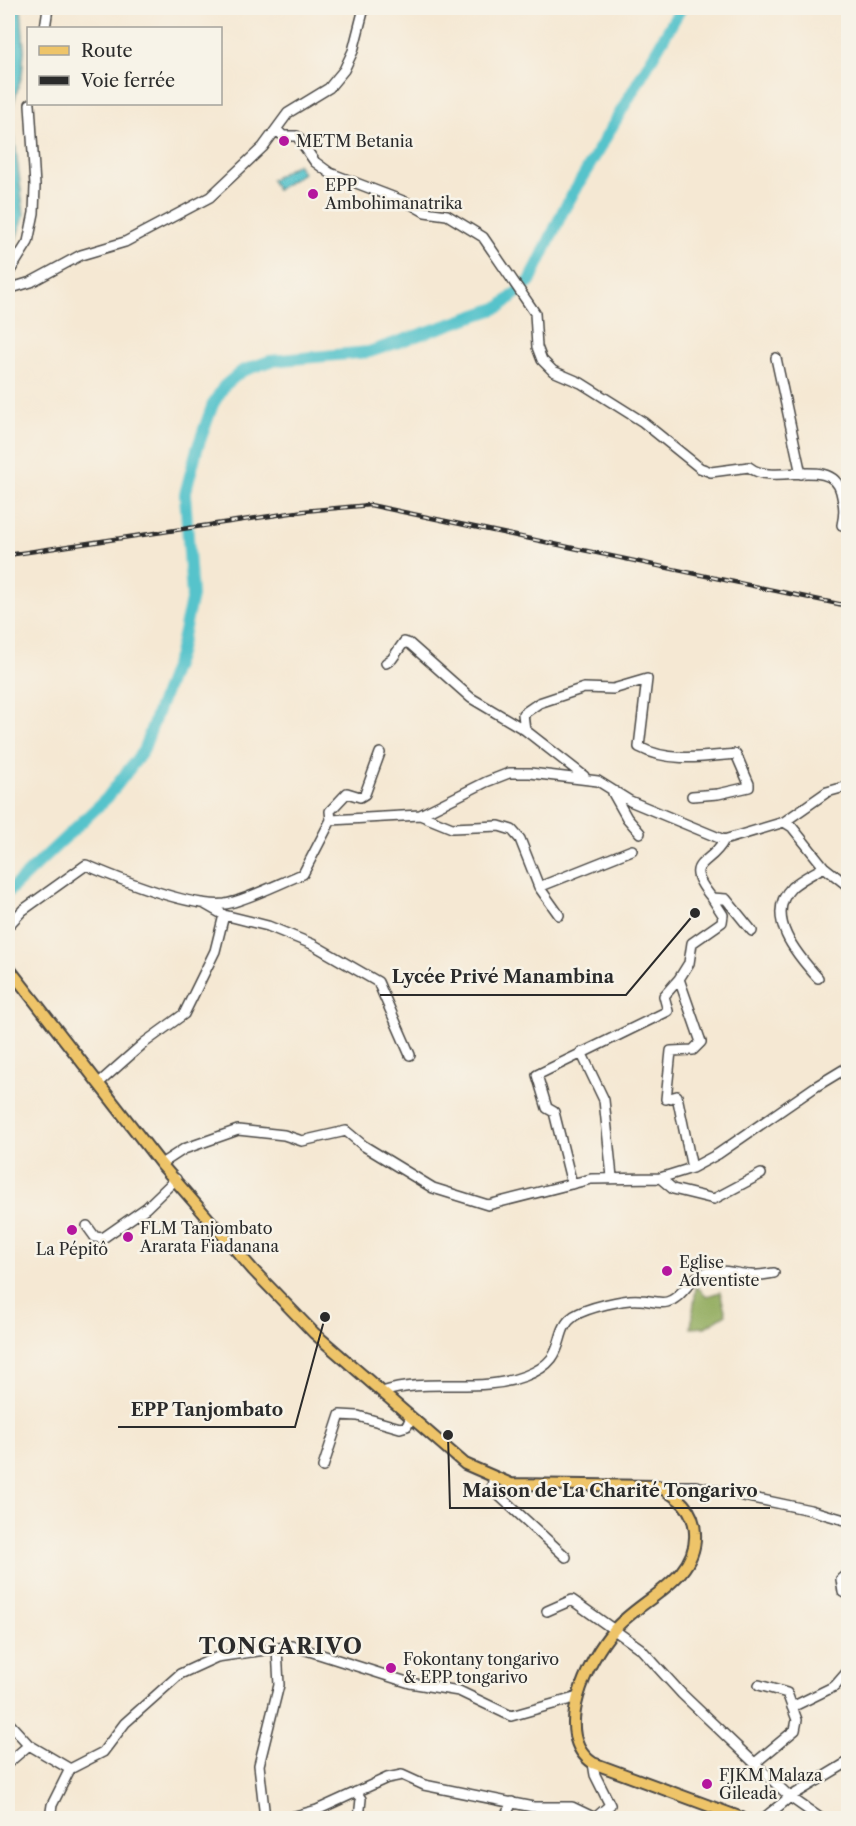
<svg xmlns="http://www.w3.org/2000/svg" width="856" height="1826" viewBox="0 0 856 1826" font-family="'Libre Caslon Text',serif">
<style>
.forest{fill:#90aa5c;stroke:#5e6a44;stroke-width:1.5}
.water{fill:#56c3cb;stroke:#40777b;stroke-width:1.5}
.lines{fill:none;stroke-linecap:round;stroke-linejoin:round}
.river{stroke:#56c3cb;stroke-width:12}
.minor-casing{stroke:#494744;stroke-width:12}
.major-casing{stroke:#494744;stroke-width:14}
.minor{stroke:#fff;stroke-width:9}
.major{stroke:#eec469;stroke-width:10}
.rail-casing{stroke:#2b2b2b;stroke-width:4.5}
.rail{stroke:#f7f3e8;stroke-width:2;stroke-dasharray:7;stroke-linecap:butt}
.poi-dot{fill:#b5179e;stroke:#f7f3e8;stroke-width:2}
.labels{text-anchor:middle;stroke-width:5;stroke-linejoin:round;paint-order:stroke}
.poi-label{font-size:16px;fill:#2b2b2b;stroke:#f7f3e8;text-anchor:start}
.district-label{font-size:22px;font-weight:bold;letter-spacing:1.5px;fill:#2b2b2b;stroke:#f7f3e8}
.leader{fill:none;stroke:#2b2b2b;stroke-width:2}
.callout-dot{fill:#2b2b2b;stroke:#f7f3e8;stroke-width:2}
.callout-label{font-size:18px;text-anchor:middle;font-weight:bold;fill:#2b2b2b;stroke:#f7f3e8;stroke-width:5;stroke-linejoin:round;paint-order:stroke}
</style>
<rect width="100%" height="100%" fill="#f7f3e8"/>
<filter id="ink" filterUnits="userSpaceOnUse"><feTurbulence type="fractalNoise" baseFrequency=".0167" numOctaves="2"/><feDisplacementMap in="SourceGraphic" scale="12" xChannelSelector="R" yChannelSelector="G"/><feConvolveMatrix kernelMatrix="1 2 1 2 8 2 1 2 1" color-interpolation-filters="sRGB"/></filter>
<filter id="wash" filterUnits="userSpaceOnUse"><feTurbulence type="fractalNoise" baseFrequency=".008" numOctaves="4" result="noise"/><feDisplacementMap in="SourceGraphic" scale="24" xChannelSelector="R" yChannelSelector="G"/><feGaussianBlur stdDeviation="1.35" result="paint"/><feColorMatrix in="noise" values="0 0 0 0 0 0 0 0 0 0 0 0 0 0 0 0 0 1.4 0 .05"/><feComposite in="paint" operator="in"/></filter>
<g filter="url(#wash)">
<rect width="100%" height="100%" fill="#f5e8d3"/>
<path class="forest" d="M696,1286L707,1296L720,1292L726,1314L705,1327L691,1328Z"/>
<path class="water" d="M12,8H21L24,50L22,74L11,111L24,216L8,260V232L12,204L8,150Z
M297,164L303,173L277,190L271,180Z"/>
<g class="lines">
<path class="river" d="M8,892L107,798L143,751L179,654L192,596L185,494L197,449L213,404L224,386L242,371L270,361L369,352L500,307L530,281L563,211L681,8"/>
</g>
</g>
<g filter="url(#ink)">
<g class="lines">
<defs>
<path id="minor" d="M45,28L48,8
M277,130L283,136H297L315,162L330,173L411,204L425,212L447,215L483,237L535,313L537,347L542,360L553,371L581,383L643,422L700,468L711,472L749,467C773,487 832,455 841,492C844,505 845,512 842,525
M8,274L28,242L34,213L35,186L30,104
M8,289L31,282L81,255L125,242L210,197L263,147L288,113L329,88L344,70L353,51L364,8
M776,358L801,474
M386,663L392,659L404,642L410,644L471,698L525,730L584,776
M525,730L523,714L539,703L584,688L613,689L647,679L639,747C669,763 704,757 736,754L749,784V787L718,794L692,796
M613,793L627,818L640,833
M420,815L452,828L499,826L512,830L520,839L539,887
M331,820L330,811L347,793L360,797L365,794L380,753
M784,822L827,792L848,786
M724,840C710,868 680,859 712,898L726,899L752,931
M203,903L224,915L268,926L312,944L378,982L410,1055
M559,915L539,887L632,850
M8,926L23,910L86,865C119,879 191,908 225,904C245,901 282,882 303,874L331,820L420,815L486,782L509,773H530L598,781L630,801L724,840L784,822L792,827L824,867L848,886
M818,978C798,956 763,916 792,887C801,879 814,873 824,867
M581,1052L604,1100L612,1177
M100,1082L144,1043L184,1014L215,951L224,915
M161,1164L184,1149L238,1130L284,1135L302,1141L346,1131L364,1146L433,1188L488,1205L591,1179L660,1178L692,1168L718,1154L815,1087L848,1067
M692,1168L677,1096L666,1099L671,1051L693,1050L701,1042L679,979L689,963L692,943L722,922L723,915L712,898
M660,1178L673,1189L714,1199L761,1174
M572,1184L554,1112L547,1108L537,1075L668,1011L664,996L679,979
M87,1226L95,1237L103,1238L146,1208L176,1179
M382,1392C429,1377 478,1394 525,1376C571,1359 551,1332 574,1316C586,1308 626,1298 640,1300C649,1300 658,1304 667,1302C681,1299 688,1280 702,1274C718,1267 735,1274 751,1275C759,1276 767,1274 774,1273
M323,1467L340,1415L358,1416L400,1428L407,1426L411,1417
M494,1477L492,1486L495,1492L566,1557
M658,1486H696L810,1510L848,1521
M848,1573L841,1579L843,1592L848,1593
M547,1611L572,1600L641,1649L682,1694L790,1797L820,1818
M792,1707L835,1686L848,1671
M8,1722L29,1745L70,1769
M8,1763L29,1745
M593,1763L595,1775L610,1805L595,1818
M755,1763L795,1730L797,1720L787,1693L759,1685
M356,1792L361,1799L359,1818
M50,1818L52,1805L70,1769L103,1752L125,1723L180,1674L217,1657L292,1646L303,1649L410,1683L459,1691L511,1716L578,1697
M265,1818L259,1765L279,1685L277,1649
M288,1818L317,1810L387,1778L402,1775L424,1785L533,1807H572L595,1818
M508,1818L506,1815L512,1802
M764,1818L790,1797L848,1762"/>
<path id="major" d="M8,967L161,1164L253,1270L314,1333L465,1464L511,1484L658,1486C678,1497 694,1508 695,1533C698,1580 640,1599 614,1630C588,1659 551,1735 593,1763L742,1818"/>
</defs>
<use href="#minor" class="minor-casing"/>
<use href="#major" class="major-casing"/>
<use href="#minor" class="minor"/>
<use href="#major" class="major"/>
<defs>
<path id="rail" d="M8,555L304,511L370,505L848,606"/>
</defs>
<use href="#rail" class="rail-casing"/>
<use href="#rail" class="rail"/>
</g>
</g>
<g class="poi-dot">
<circle cx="284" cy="141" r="6"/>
<circle cx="313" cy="194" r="6"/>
<circle cx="72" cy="1230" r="6"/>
<circle cx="128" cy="1237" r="6"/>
<circle cx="667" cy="1271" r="6"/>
<circle cx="391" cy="1668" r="6"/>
<circle cx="707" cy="1784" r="6"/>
</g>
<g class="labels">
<g class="poi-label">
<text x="296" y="147">METM Betania</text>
<text x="325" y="191">EPP<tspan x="325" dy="18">Ambohimanatrika</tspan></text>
<text x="140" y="1234">FLM Tanjombato<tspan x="140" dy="18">Ararata Fiadanana</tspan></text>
<text x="72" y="1255" text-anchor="middle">La Pépitô</text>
<text x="679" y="1268">Eglise<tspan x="679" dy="18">Adventiste</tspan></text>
<text x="403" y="1665">Fokontany tongarivo<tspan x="403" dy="18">&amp; EPP tongarivo</tspan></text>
<text x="719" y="1781">FJKM Malaza<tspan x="719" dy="18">Gileada</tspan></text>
</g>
<g class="district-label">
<text x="281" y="1654">TONGARIVO</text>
</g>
</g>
<path class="leader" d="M695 913L626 995H380M325 1317L295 1427H118M448 1435L450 1508H770"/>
<g class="callout-dot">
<circle cx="695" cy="913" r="6"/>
<circle cx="325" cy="1317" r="6"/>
<circle cx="448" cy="1435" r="6"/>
</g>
<g class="callout-label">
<text x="503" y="983">Lycée Privé Manambina</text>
<text x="207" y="1416">EPP Tanjombato</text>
<text x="610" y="1497">Maison de La Charité Tongarivo</text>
</g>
<rect width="856" height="1826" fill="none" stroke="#f7f3e8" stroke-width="30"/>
<rect x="27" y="27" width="195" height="78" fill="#f7f3e8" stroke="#a5a39c" stroke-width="1.5"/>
<rect x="39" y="46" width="30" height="9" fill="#eec469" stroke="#a5a39c" stroke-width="1.5"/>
<text x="81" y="57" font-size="18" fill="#2b2b2b">Route</text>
<rect x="39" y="76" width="30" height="9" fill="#2b2b2b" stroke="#a5a39c" stroke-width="1.5"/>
<text x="81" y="87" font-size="18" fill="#2b2b2b">Voie ferrée</text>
</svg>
